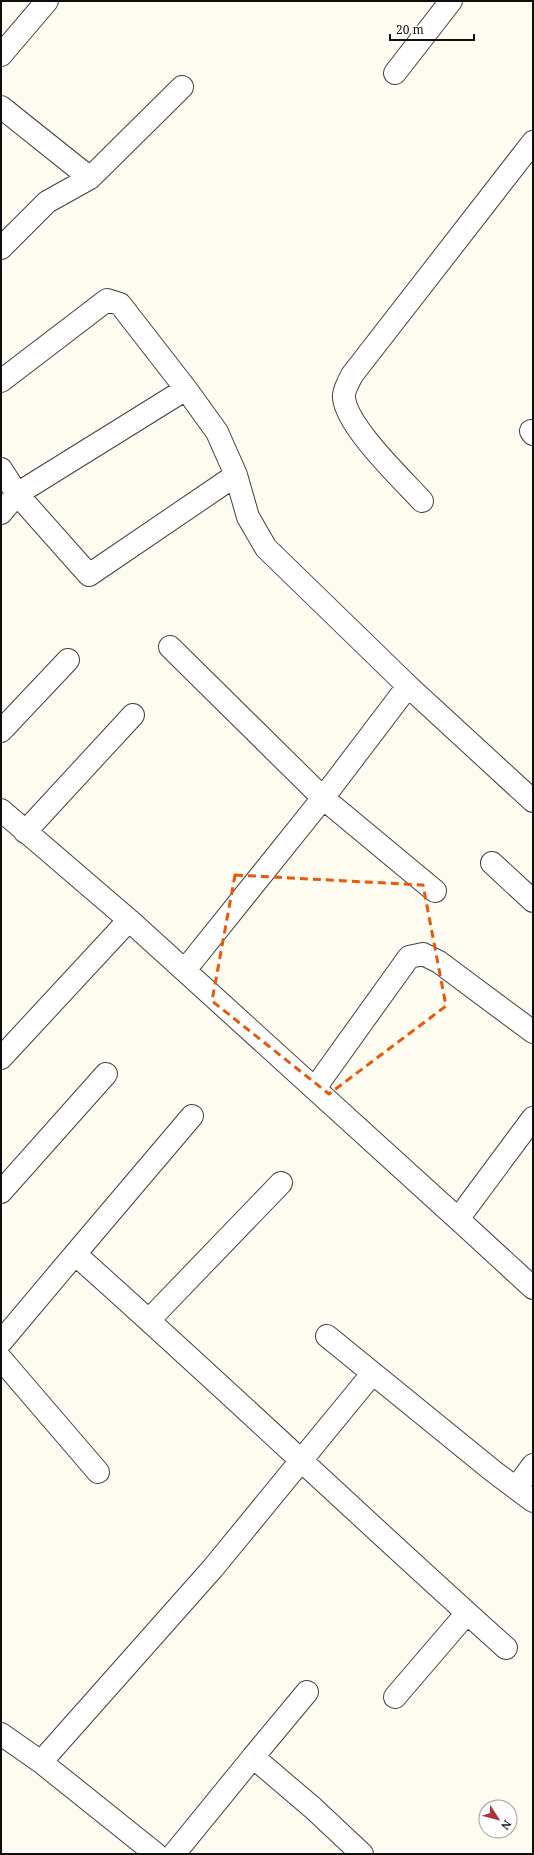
<svg xmlns="http://www.w3.org/2000/svg" width="534" height="1855" font-family="'Noto Serif',serif">
<style>
.lines{fill:none;stroke-linecap:round;stroke-linejoin:round}
.minor-casing{stroke:#414141;stroke-width:24}
.minor{stroke:#fff;stroke-width:22}
.marked{fill:none;stroke:#e8590c;stroke-width:3;stroke-dasharray:8 5;stroke-linejoin:round}
</style>
<rect width="100%" height="100%" fill="#fefbf1"/>
<g class="lines">
<g class="minor-casing">
<path id="minor" d="M1,55L47,1
M395,73L451,1
M1,107L90,178L47,202L1,248
M90,178L182,87
M1,381L107,300L120,304L186,389L217,432L236,475L248,517L266,548L408,686
M531,431L533,434
M1,469L17,494L89,575L236,475
M422,501C402,479 347,427 344,398C343,392 349,381 352,375L533,142
M1,513L17,494L186,389
M170,647L323,798L435,891
M1,731L68,660
M1,810L129,920
M25,832L133,715
M492,863L533,901
M185,970L323,798L408,686L533,801
M1,1058L129,920L458,1219L533,1118
M315,1088L409,957L423,954L439,962L533,1032
M192,1116L75,1254C220,1383 361,1518 506,1648
M1,1192L106,1074
M458,1219L533,1288
M149,1320L281,1183
M327,1336L493,1471L533,1501
M1,1342L75,1254
M1,1359L98,1472
M516,1488L533,1465
M395,1697L467,1613
M1,1734L41,1762L156,1854
M253,1757L307,1692
M41,1762L213,1568L372,1374
M174,1854L253,1757L313,1808L362,1854"/>
</g>
<use href="#minor" class="minor"/>
</g>
<path class="marked" d="M235,875L423,885L446,1006L329,1094L212,1001Z"/>
<rect width="534" height="1855" fill="none" stroke="#0e0e0e" stroke-width="4"/>
<g transform="translate(498 1819) rotate(126)"><circle r="19" fill="#ffffff" stroke="#9f9f9f"/>
<path d="M0-3L7 15L0 10L-7 15Z" fill="#b3313a"/>
<text y="-6" font-size="11" font-weight="bold" text-anchor="middle" fill="#0e0e0e">N</text>
</g>
<path d="M390 34v6h84v-6" fill="none" stroke="#0e0e0e" stroke-width="2"/>
<text x="396" y="34" font-size="12" fill="#0e0e0e" stroke="#ffffff" stroke-width="3" paint-order="stroke">20 m</text>
</svg>
